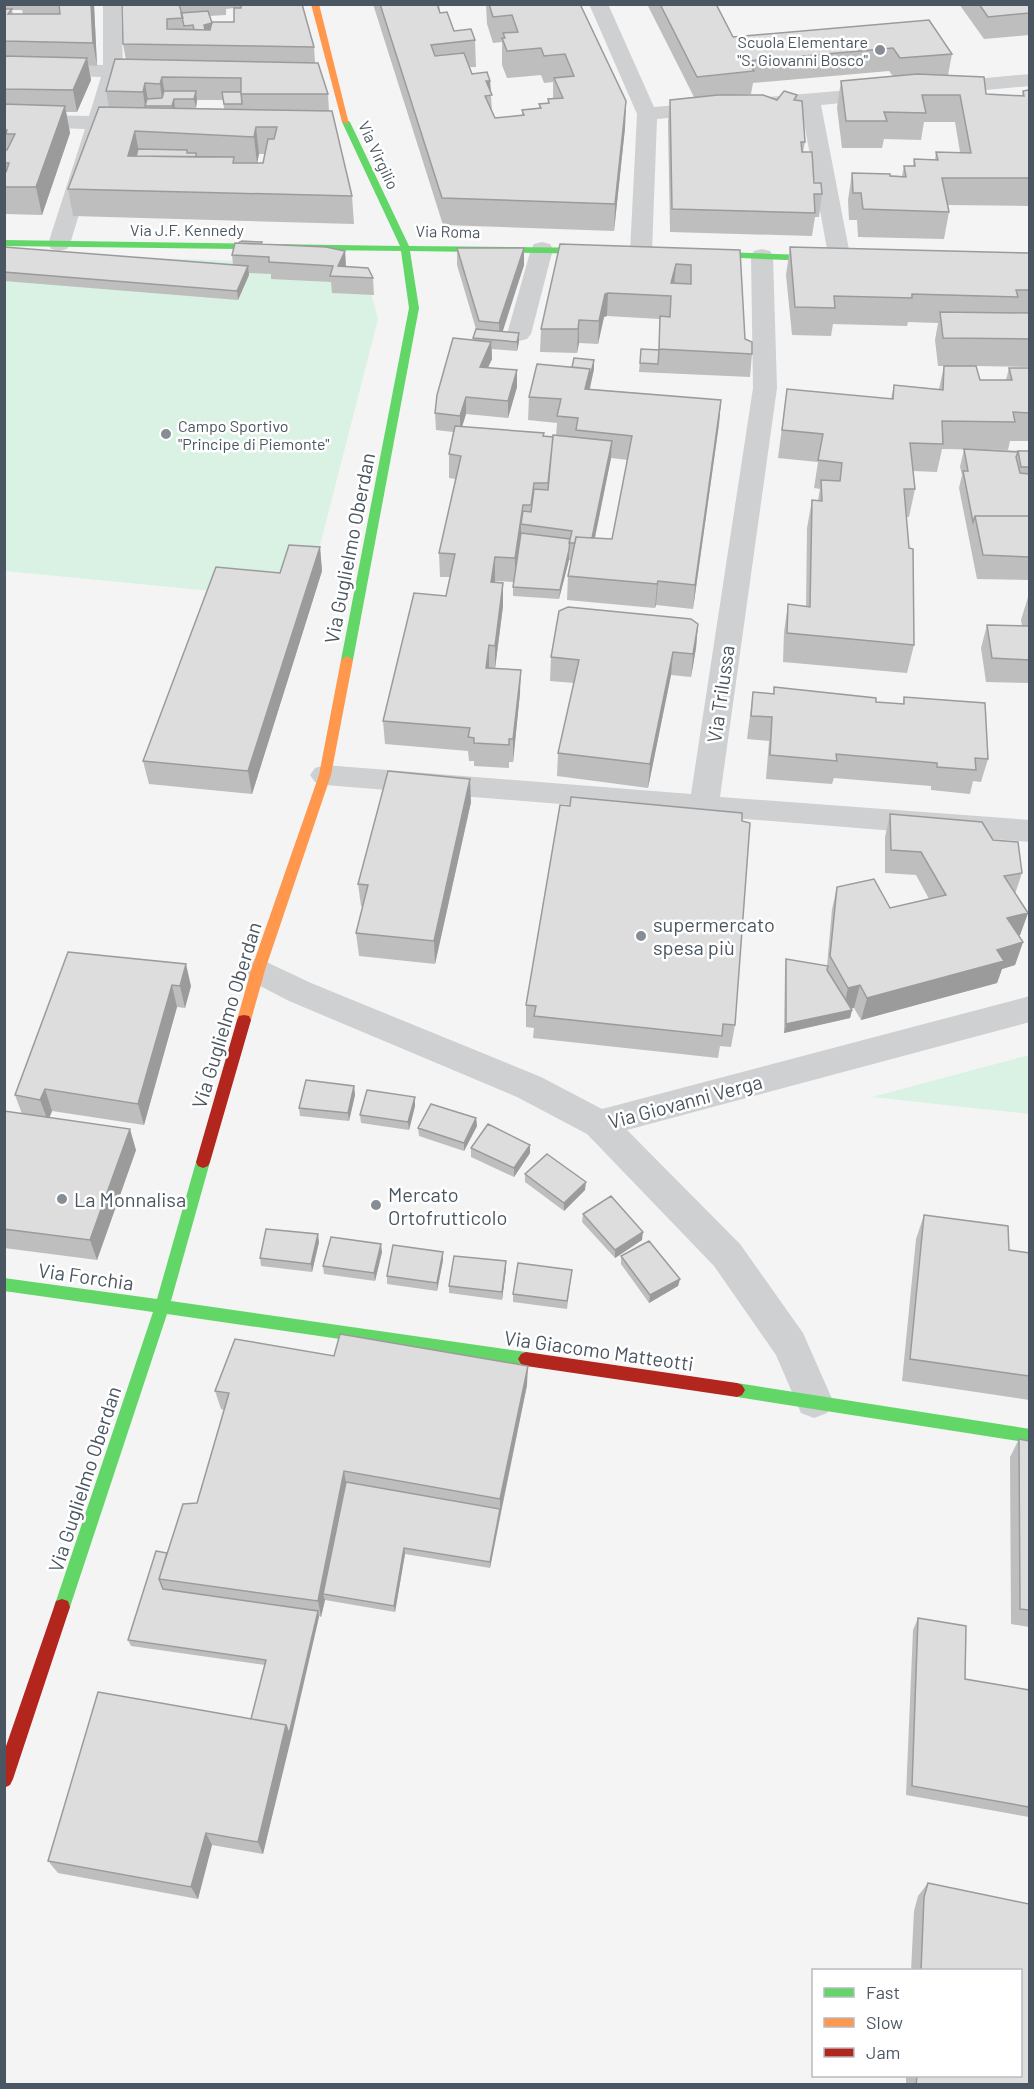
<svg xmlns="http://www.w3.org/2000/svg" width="1034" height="2089" font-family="Barlow,sans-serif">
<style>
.green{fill:#d9f2e3}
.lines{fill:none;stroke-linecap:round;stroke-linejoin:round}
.street{fill:#ced0d2;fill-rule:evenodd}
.fast{fill:#63d668;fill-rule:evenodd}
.slow{fill:#ff974d;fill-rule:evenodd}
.jam{fill:#b3261e;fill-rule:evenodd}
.wall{fill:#bebebf;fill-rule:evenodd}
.shaded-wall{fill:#9b9b9b}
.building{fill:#ddddde;stroke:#9b9b9b;stroke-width:1.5;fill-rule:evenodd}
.poi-dot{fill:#868d94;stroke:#fff;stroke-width:2}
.labels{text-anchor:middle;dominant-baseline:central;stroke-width:5;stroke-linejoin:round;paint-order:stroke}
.far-poi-label{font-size:16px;fill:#4a5661;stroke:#fff;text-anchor:end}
.far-street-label{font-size:16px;fill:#4a5661;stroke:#fff}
.street-label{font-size:20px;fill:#4a5661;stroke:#fff}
.poi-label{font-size:20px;fill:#4a5661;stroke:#fff;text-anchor:start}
</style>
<rect width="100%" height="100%" fill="#f4f4f4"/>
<path class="green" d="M5,253L328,264L369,285L378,319L306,600L5,571Z
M1029,1055V1114L872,1097Z"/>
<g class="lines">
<path class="street" d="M103,4H121L123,66L162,69L165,73L162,77L121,78L109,117L145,120L148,124L145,128L105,129L70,244L67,249L59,251L51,249L48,244L85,129L4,126V114L89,116L101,77L4,74V62L103,65Z
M589,4H608L654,107L884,87L891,89L894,93L891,97L884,99L821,105L851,260L848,265L840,267L832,265L829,260L801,106L657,119L652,252L649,257L641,259L633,257L630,252L637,114Z
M1030,74V86L942,94L935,92L932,88L935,84L942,82Z
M542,242L550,244L553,249L531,334L527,339L519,341L511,339L507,334L531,249L534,244Z
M762,249L770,251L773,256L777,388L720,797L1030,820V842L325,785L315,782L310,775L315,768L325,765L691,794L753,388L751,256L754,251Z
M258,958L311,983L541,1077L602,1109L1030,996V1022L627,1130L740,1244L803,1333L833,1401L827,1413L814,1418L801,1413L776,1355L714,1266L587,1134L517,1097L289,1001L247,979L242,970L247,961Z"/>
<path class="fast" d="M346,119L350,122L409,246L603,248L608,251L603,254L410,251L419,308L353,660L347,664L341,660L409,308L401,251L4,246V240L400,246L342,122Z
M696,251L833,256L838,259L833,262L693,256V252Z
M203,1156L208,1158L210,1162L171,1301L526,1352L531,1354L534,1359L531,1364L526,1366L167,1314L70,1607L68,1613L62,1615L56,1613L54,1607L153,1312L4,1291V1278L157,1299L196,1162L198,1158Z
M737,1383L1030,1429V1443L737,1397L732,1395L729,1390L732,1385Z"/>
<path class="slow" d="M311,4H319L349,124L342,122Z
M347,656L353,660L331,775L265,970L251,1020L249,1024H239L237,1020L251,970L319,775L341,660Z"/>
<path class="jam" d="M244,1015L249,1016L251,1020L210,1162L208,1166L203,1168L198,1166L196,1162L237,1020L239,1016Z
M526,1352L737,1383L742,1385L745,1390L742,1395L737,1397L526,1366L521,1364L518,1359L521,1354Z
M62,1599L68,1601L70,1607L13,1779L10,1785L4,1788V1752L54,1607L56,1601Z"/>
</g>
<path class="wall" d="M4,4H94L97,66L88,65L91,80L77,112H66L70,133L42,215L4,214ZM12,10H22L23,14H13Z
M122,4H302L314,47L315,62L328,94L329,111L352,196L354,224L73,216L68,189L109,107L106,91L126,60L123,44ZM234,8V22L212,23L209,16L226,15V9ZM197,100H223L224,109L196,108ZM259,154H265L263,163H257Z
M373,4H439L440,10H438L440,13L454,31L475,40L476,67H469L472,74L490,81L492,111L495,118L522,116V110L539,108V104L548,103V99H553V82L544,83L541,75L507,78L502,65V42L493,43L487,24L486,4H580L626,101L625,128L614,231L443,225Z
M647,4H716L733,37L929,20L952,54L948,75L986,94L1022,96L1023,91L1029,90V206L948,205L949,212L944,239L858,237L857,220H849L848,200L852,173L902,176L904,166H913L914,159L935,160L936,152H960L955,122H924L921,140L884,139L882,148H842L837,108L841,81L893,76L889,71L753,83L751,94L739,95L777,100H796L805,142L803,152L814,183L822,194L819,217H815L812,236L670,232L668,122L670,100L694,97Z
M959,4H1029V35L984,39Z
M262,244L345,251L346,266L373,278L374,295L332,293L331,282L271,279V274L249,273V275L238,300L4,281V247L233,265L232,255Z
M560,244L740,250L745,339L752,354L750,377L639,372L641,349L659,350L660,319L607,316L604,317L598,344L579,343L577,353L540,352L541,329Z
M790,247L1029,253V367L976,366L980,380H1006L1009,368H1029V441H1010L1008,450L942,449L937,472L913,471L915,489L909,517H906L914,645L907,673L783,662L784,632L788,604L806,606L807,528L812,500H818L820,489L814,488L818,462L778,458L787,389L891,399L894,385L939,389L944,366H971H938L935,340L938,323L908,322L907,326L833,324L831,336L792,335L786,275Z
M457,248L524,265L502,331L519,333V342L517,351L492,349V359L488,368L517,387L508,418L466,414L462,427L553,437L556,436L557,423L528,420L529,397L572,367L594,360V369L590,389L721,400L719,424L693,609L656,605L655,608L567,600L568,576L571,560H569L559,599L513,596V582L495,581L503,606L495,668L520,693L513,762H509V768L474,766V761H469L468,751L385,744L383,721L446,596L450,577H440L439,553L456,479L449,478V454L453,432L436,430L435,413L473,340L476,329L457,265ZM611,458L628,460L612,539L595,538Z
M964,449L1029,451V580L977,579L959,488L962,475L960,467Z
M320,547L322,571L252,794L149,784L143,761L280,573Z
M1028,597H1029V683L986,682L981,648L987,625L1022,626L1021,620Z
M698,624L696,648L691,677L671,675L648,788L557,776L558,753L574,683L550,681L551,657Z
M774,687L876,702L903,704L904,697L988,759L981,782L973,781L970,794L931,790V786L834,778L832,784L766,779L769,741L747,739L753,692L773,694Z
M471,802L435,964L359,956L356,933L363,907L361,906L358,884Z
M890,814L993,840L1022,873L1015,894L1028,913L1020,935L1018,936L1023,942L1015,965L1002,969L997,983L861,1020L854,1008H851L852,1010L850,1018L784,1033L785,968L786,959L827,966L832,909L837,887L890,908L929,899L916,875L885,873V837Z
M68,952L191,986L185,1008L177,1007L144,1125L52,1111L49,1118L136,1150L97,1260L4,1248V1111L22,1114L15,1095Z
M526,1005L735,1025L731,1047L720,1046L718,1058L533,1038L534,1028L526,1027Z
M354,1086L355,1095L349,1121L300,1116L299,1108Z
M415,1106L409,1130L361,1123L360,1115Z
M476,1118L477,1126L464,1151L419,1136L418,1128Z
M530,1145V1153L514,1177L471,1157V1148Z
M525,1174L585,1190L564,1211L525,1182Z
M583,1214L642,1240L615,1258L582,1222Z
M924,1215L1009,1250L1029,1253V1400L902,1381L916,1239Z
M319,1242L312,1272L261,1266L260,1258Z
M382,1252L375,1281L324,1274L323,1266Z
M443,1252V1260L437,1291L387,1284V1276Z
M621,1256L680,1279L678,1286L649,1303L621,1264Z
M506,1261V1269L502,1300L449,1293V1286Z
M572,1270L567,1309L513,1302V1294Z
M334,1356L527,1385L490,1568L405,1554L395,1612L325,1600L321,1617L319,1616L263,1854L212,1845L198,1899L58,1873L48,1861L251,1719L265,1665L131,1646L128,1640L167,1553L197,1503L224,1410L221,1409L215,1391Z
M1019,1439L1029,1441V1627L1011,1624L1010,1457Z
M918,1618L965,1679L1029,1690V1817L906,1795L913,1630Z
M928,1883L1029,1904V2085H906V2076H1020V1971H911L914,1911L918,1896Z"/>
<path class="shaded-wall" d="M91,4H94L97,66L93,43Z
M212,24L213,33L205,34L204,25Z
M87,58L91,80L77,112L73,90Z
M162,77L166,100L163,107L160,84Z
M486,81H490L491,95Z
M145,83L149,106H145L143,92Z
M196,91L197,100L196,108L194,99Z
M174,99L175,108L173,114L172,106Z
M626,101L625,128L614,231L615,204Z
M65,106L70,133L42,215L36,187Z
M256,127L259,154L257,164L254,137Z
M135,131L140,158L128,156Z
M524,248V265L500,340L499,323Z
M345,251L346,268L338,266Z
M676,264L674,287L671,283Z
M248,266L249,275L238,300L237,291Z
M608,293L607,316L604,317L598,344L599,321L605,294Z
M579,320V343L577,353L578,329Z
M519,333V342L517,351V342Z
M491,342L492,359L480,384V367Z
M594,360V369L584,412L585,389L590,369Z
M517,370V387L508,418V401Z
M466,397V414L460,433V416Z
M721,400L719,424L693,609L695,585Z
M612,441L611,458L590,561L591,544Z
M523,505V525L521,524V540L515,582V558Z
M320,547L322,571L252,794L248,771Z
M569,550V560L559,599L560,590Z
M495,557V581L492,606L491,582Z
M658,581L656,605L655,608L657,584Z
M503,583V606L495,669V646Z
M698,624L696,648L691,677L693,654Z
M489,645V669L486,668Z
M673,652L671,675L648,788L650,764Z
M521,670L520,693L513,762V739Z
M470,779L471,802L435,964L434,941Z
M1028,913L1020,935L1000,941L1007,918Z
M1023,942L1015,965L1002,969L997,983L861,1020L867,998L997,950Z
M186,964L191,986L185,1008L180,986Z
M172,985L177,1007L144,1125L138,1104Z
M860,985L854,1008L843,1010L848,988Z
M852,1010L850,1018L784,1033L786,1024Z
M354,1086L355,1095L349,1121L348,1113Z
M45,1089L52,1111L48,1121L40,1100Z
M415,1097V1106L409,1130L408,1122Z
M476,1118L477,1126L464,1151V1143Z
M130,1129L136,1150L97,1260L90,1240Z
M530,1145V1153L514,1177V1168Z
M586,1182L585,1190L564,1211V1203Z
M643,1232L642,1240L615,1258V1250Z
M318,1234L319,1242L312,1272L311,1264Z
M381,1244L382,1252L375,1281L374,1273Z
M443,1252V1260L437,1291V1283Z
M506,1261V1269L502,1300V1292Z
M680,1279L678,1286L649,1303L650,1295Z
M528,1366L527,1385L500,1516V1499Z
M344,1471L347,1488L323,1594L325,1600L321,1617L318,1601Z
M500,1509V1516L490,1568V1562Z
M404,1548L405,1554L395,1612L394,1606Z
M318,1611L319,1617L291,1739L289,1734Z
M286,1725L291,1739L263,1854L258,1842Z
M206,1833L212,1845L198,1899L191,1887Z"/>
<path class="building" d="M59,4H91L93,43L4,41V9H12L8,14H60Z
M122,4H179L183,18L167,19V29L210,30L212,22H234V8H241V4H302L314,47L123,44Z
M380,4H437L440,13L447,12L454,31L471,29L475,40L431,45L435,56L464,53L472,74L487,72L490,81H486L492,95L485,96L495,118L524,115L522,110L541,108L539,104L549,103L548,99L563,98L554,78L574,76L565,54L544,56L541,48L507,51L502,38H505L503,33L518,32L512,15L493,17L489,4H580L626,101L615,204L442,198Z
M660,4H716L733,37L929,20L952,54L900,58L893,48L748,61L754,71L697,77Z
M979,4H1029V13L988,17Z
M208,11L212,23L204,25L205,30H194L193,25L184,26L181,13Z
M4,56L87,58L73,90L4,89Z
M115,59L318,63L328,94H241V78L162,77L160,84L145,83L143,92L106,91Z
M917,74L984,77L986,94L1024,96L1023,91L1029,90V178H942L949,212L863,209L861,193H853L852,173L890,174V176L906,177L904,166H915L914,159L938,160L936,152L971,153L960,95H922L926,113L884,112L887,121H846L841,81Z
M164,91H196L194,99H174L172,106H145L147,99L162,98Z
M784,91L797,95L794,100L802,101L805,142H801L802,152H812L814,183H821L822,194H814L815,213L672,209L670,100L718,95H763L777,100Z
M222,92H241L242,104H224Z
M4,104L65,106L36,187H4V172H6L9,163H4V150H7L15,134H6L7,130H4Z
M99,107L332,111L352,196L68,189ZM256,127H277L274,139H268L263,163H233L234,157L128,156L135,131L254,137Z
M138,149L187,150V153H196V157L136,156Z
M240,241L262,242L261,244L239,243Z
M235,243L326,247L345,251L338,266L368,268L373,278L330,276L333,266L269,262V257L232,255Z
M560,244L740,250L745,339L752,342V354L659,349L660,316L670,317L671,296L608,293L605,294L599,321L579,320L578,329H541ZM676,264L691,265V284L671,283Z
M4,247L248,266L237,291L4,272Z
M790,247L1029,253V290H1016L1018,297L912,294V298L834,296L835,308L795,307Z
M457,248H524L499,323L479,321Z
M940,312L1029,313V339L943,338Z
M476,329L519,333L517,342L473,338Z
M453,338L491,342L480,367L517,370L508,401L466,397L460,416L435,413L437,395Z
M641,349L659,350L658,364L640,363Z
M574,358L594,360L589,383L590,369L572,367Z
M537,364L590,369L585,389L721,400L695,585L658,581L657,584L568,576L576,537L612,539L632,436L576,430L578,418L557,416L561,399L529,397Z
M944,366H976L980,380H1012L1009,368H1029V413L1013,412L1015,422L942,421L943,444L910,443L915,489H904L909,548L913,549L914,645L787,633L788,604L810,607L812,500L822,501L821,480L840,481L842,463L818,460L823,434L782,430L787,389L893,399L894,385L943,390Z
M455,426L544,433L543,436L553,437L548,483H534L531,505H523L515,558L495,557L491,582L503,583L495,646L489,645L486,668L521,670L513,739H509V745L474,743V738L468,737L470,728L383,721L414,593L446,596L455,554L439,553L461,456L449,454Z
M553,435L612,441L592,538L576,537L575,543H569L572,531L521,524L523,511L531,512L534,489L548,490Z
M964,449L1018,452L1016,457L1020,473L1029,474V516H975L973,522L963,471H968Z
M1018,451H1029V467H1021Z
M975,516H1029V557L983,555Z
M521,533L570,539L569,550L560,590L513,587Z
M289,545L320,547L248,771L143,761L216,567L280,573Z
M568,607L691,619L698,624L693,654L673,652L650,764L558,753L579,660L551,657L559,611Z
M987,625L1029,626V660L992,658Z
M774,687L876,698V702L904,704V697L985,703L988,759L975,758L976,770L937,767V763L836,754L837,761L770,755L772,717L751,716L753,692L774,694Z
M388,771L470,779L434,941L356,933L368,885L358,884Z
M571,797L742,813V821L750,823L735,1025L723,1024L722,1036L534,1016L536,1006L526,1005L560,805L570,806Z
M890,814L982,822L993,840L1018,842L1022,873L1004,876L1028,913L1007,918L1023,942L997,950L1004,961L867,998L860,985L848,988L830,956L837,887L874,879L890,908L946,895L921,852L891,850Z
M68,952L186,964L180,986L172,985L138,1104L45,1089L40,1100L15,1095Z
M786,959L828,966L827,970L852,1010L786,1024Z
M306,1080L354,1086L348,1113L299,1108Z
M367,1090L415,1097L408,1122L360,1115Z
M431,1104L476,1118L464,1143L418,1128Z
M4,1111L130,1129L90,1240L4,1229Z
M488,1124L530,1145L514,1168L471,1148Z
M547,1154L586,1182L564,1203L525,1174Z
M611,1196L643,1232L615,1250L583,1214Z
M924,1215L1008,1226L1009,1250L1029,1253V1376L910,1359Z
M266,1229L318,1234L311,1264L260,1258Z
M331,1237L381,1244L374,1273L323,1266Z
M649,1241L680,1279L650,1295L621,1256Z
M393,1245L443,1252L437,1283L387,1276Z
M454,1256L506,1261L502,1292L449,1286Z
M518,1263L572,1270L567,1301L513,1294Z
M340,1334L528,1366L500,1499L344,1471L318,1601L159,1579L183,1504L197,1503L229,1393L215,1391L235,1339L334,1356Z
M1019,1439L1029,1441V1610L1020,1609Z
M346,1482L500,1509L490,1562L404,1548L394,1606L323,1594Z
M156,1551L167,1553L159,1579L163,1589L318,1611L289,1734L286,1725L251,1719L266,1660L128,1640Z
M918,1618L966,1626L965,1679L1029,1690V1807L912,1786Z
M98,1692L286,1725L258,1842L206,1833L191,1887L48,1861Z
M928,1883L1029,1904V2085H916L917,2076H1020V1971H921L924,1897Z"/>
<g class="poi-dot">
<circle cx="880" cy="50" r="6"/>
<circle cx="166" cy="434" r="6"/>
<circle cx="641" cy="936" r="6"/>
<circle cx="62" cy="1199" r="6"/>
<circle cx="376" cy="1205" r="6"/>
</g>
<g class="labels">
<g class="far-poi-label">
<text x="868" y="41">Scuola Elementare<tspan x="868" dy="18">"S. Giovanni Bosco"</tspan></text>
<text x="178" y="425" text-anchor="start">Campo Sportivo<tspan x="178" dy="18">"Principe di Piemonte"</tspan></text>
</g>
<g class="far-street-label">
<text transform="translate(379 155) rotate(65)">Via Virgilio</text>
<text x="187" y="229">Via J.F. Kennedy</text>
<text transform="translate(448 231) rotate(1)">Via Roma</text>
</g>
<g class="street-label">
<text transform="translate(349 548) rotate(-79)">Via Guglielmo Oberdan</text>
<text transform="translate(720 694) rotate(-82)">Via Trilussa</text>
<text transform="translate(226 1015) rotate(-73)">Via Guglielmo Oberdan</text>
<text transform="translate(685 1101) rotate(-15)">Via Giovanni Verga</text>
<text transform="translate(86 1276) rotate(8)">Via Forchia</text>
<text transform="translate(599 1350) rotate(8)">Via Giacomo Matteotti</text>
<text transform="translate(84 1479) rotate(-72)">Via Guglielmo Oberdan</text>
</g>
<g class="poi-label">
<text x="653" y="924">supermercato<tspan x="653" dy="23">spesa più</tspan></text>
<text x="388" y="1194">Mercato<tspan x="388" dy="23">Ortofrutticolo</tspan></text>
<text x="74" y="1199">La Monnalisa</text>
</g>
</g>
<rect width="1034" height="2089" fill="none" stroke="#4a5661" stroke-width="12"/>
<rect x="812" y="1969" width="210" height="108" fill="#ffffff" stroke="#b7bbc0" stroke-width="1.5"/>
<rect x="824" y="1988" width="30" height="9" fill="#63d668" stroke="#b7bbc0" stroke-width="1.5"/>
<text x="866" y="1999" font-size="18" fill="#4a5661">Fast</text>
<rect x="824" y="2018" width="30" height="9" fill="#ff974d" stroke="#b7bbc0" stroke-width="1.5"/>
<text x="866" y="2029" font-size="18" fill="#4a5661">Slow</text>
<rect x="824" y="2048" width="30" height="9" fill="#b3261e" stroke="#b7bbc0" stroke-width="1.5"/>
<text x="866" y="2059" font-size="18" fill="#4a5661">Jam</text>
</svg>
